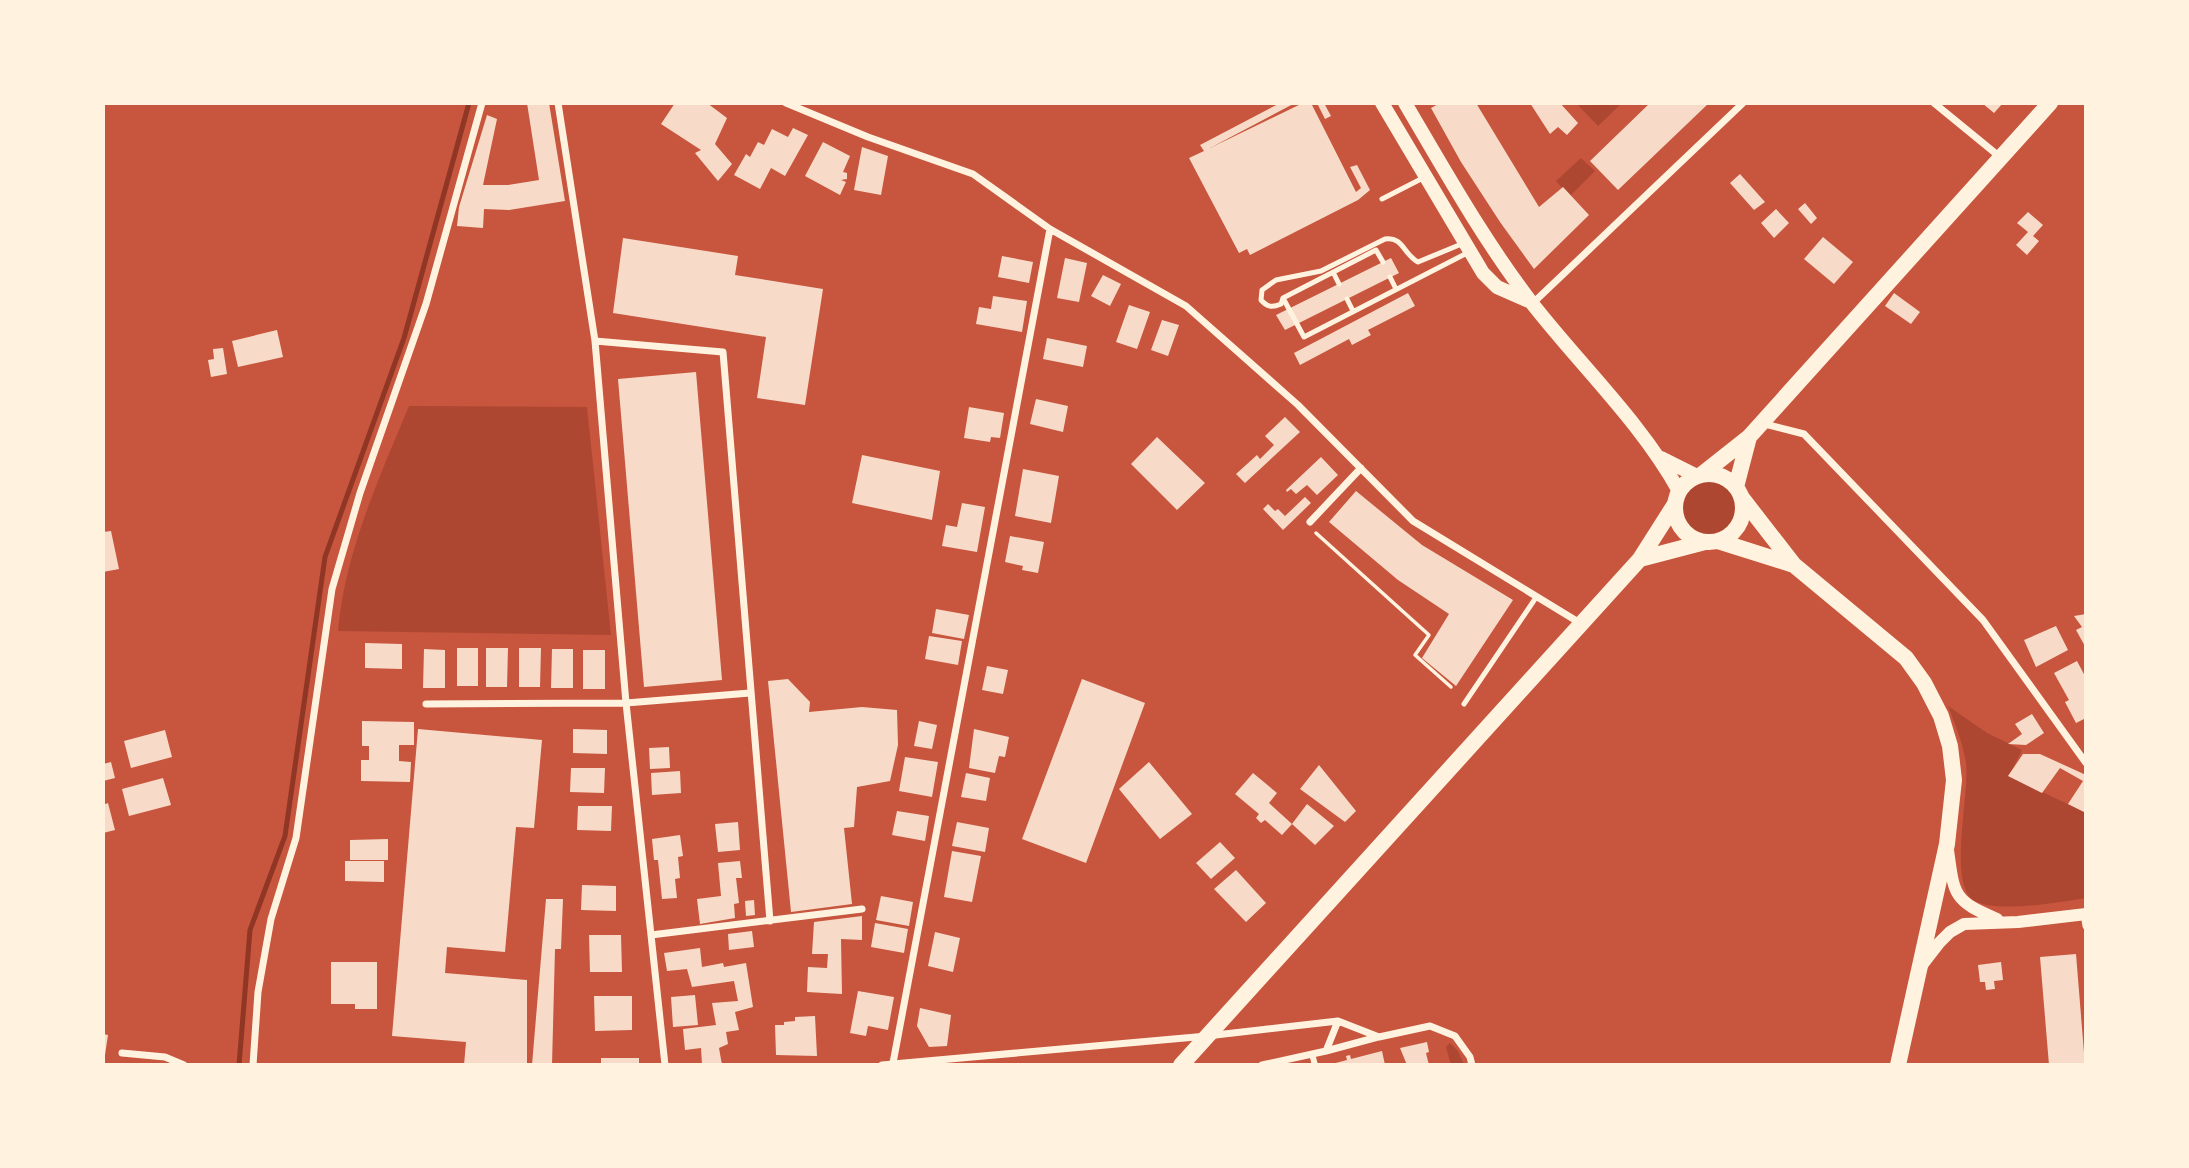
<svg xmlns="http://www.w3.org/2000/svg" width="2189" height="1168" font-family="'DM Sans',sans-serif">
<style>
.green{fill:#ae4732}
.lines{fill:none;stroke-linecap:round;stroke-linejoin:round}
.stream{stroke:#8f3625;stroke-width:5}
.building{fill:#f7dbc8}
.path{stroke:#fff3e0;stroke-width:3.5}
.service{stroke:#fff3e0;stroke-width:5}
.pedestrian{stroke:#fff3e0;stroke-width:6}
.minor{stroke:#fff3e0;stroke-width:7}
.tertiary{stroke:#fff3e0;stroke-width:12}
.secondary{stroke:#fff3e0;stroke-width:14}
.primary{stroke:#fff3e0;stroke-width:16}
</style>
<rect width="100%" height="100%" fill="#c8553d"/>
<path class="green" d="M1576,103H1622L1598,126Z
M1581,158L1595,171L1570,196L1556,181Z
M409,406L587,407L611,635L338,631C345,552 379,478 409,406Z
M1683 508a26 26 0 1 1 52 0a26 26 0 1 1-52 0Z
M1948,706L1987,733L2022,750L2009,776L2086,813V898C2061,902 1995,914 1973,900C1948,882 1970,793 1966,763C1963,743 1955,724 1948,706Z
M1450,1043L1458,1051L1464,1065H1451L1446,1047Z"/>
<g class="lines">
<path class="stream" d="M239,1065L250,930L285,836L325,557L404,338L469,103"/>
</g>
<path class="building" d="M527,103H549L565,201L509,210L484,209L483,228L457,226L459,207L487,115L497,119L483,185H508L539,180Z
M675,103H707L727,118L715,144L732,164L718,181L695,153L701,150L661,124Z
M1280,103H1295L1210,148L1303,103H1311L1356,192L1361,188L1350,167L1357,165L1370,190L1358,200L1250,255L1247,249L1239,253L1189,158L1204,151L1200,145Z
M1317,103H1324L1331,116L1325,119Z
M1440,103H1476L1539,207L1563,187L1589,215L1534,269L1500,222L1461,162L1431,108Z
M1530,103H1560L1578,123L1567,135L1558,127L1550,134Z
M1650,103H1709L1618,190L1590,161Z
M1982,103H2003L1994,113Z
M793,128L808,135L785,176L771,168L760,189L734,175L746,154L750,157L758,142L764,145L772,129L788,137Z
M823,142L850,156L843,172L847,173V179L841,180L846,182L840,195L805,176Z
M862,147L888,156L881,195L854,190Z
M1740,174L1765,202L1754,210L1730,183Z
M1805,203L1817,218L1811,224L1798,209Z
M1776,209L1789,223L1774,238L1761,223Z
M2028,212L2043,225L2033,236L2039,241L2027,255L2016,245L2028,232L2017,223Z
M1823,237L1853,262L1834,284L1804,259Z
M623,238L738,256L735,275L823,289L805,405L757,398L766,337L613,313Z
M1002,256L1033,262L1029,283L998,277Z
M1065,258L1087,263L1079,302L1057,298Z
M1391,258L1399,273L1285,330L1276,315Z
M1103,275L1121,284L1110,306L1091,296Z
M1408,293L1415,306L1368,330L1371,335L1352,345L1349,339L1300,365L1294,353Z
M1894,293L1920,312L1911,324L1885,306Z
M993,296L1027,301L1022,332L976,324L979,307L991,309Z
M1129,305L1150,312L1137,349L1116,342Z
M1162,320L1179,325L1168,356L1151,350Z
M277,330L283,357L238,367L232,341Z
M1047,338L1087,346L1083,367L1043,359Z
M223,348L227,374L211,377L208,360L214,359L213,349Z
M696,372L722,680L644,687L618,379Z
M1036,399L1068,406L1063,432L1030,424Z
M969,407L1004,413L1000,438L991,437L990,442L964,438Z
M1285,417L1300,432L1245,483L1236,474L1257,455L1260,459L1274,445L1265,436Z
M1157,437L1205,483L1177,510L1131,464Z
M862,455L940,471L932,520L852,503Z
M1321,457L1338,475L1317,495L1307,485L1296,494L1291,489L1287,492L1286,490Z
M1023,469L1059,476L1051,523L1015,516Z
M1356,491L1422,545L1513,600L1456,686L1422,658L1449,614L1398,580L1329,522Z
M1305,497L1311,503L1283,530L1263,509L1268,504L1275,511L1278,509L1285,516Z
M962,503L985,507L977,552L942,546L946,525L957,527Z
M111,531L119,569L103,572V532Z
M1010,536L1044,542L1038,573L1022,570L1023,566L1005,562Z
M936,609L969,615L964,639L932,633Z
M2086,614V648L2076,630L2082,627L2074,616Z
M2056,626L2068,650L2036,667L2024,640Z
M929,636L962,641L958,665L925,659Z
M365,643L402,644V669L365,668Z
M457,648H478V686H457Z
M486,648H508L507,687H486Z
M519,648H541L540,687H519Z
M424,649L445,650V688H423Z
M552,649H573V688H551Z
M583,650H605V689H583Z
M2077,661L2086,678V718L2076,723L2065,702L2069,700L2054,673Z
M987,666L1008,670L1003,694L982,690Z
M788,679L810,702L809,712L862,707L897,710L898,745L890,781L857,787L854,827L844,828L852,904L791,912L768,681Z
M1082,679L1145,703L1086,863L1022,839Z
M2032,714L2044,733L2026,745L2008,744L2022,734L2015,724Z
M362,721L414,722V745H399V761L411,762L410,782L361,781V760H369V746H362Z
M919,721L937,725L932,749L914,746Z
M418,729L542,740L534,828L516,827L505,952L447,947L445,973L527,980V1065H464L466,1042L392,1036Z
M573,729L607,730V754L573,753Z
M974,729L1009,737L1005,757L999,756L995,773L969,768Z
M165,730L172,757L131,768L124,741Z
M669,747L670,768L650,769L649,748Z
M2023,754H2040L2086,775V813L2068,804L2083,781L2060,768L2042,793L2008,776Z
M905,757L938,762L932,797L899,791Z
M111,762L115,778L103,781V764Z
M1149,762L1192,814L1160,839L1119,789Z
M1319,765L1356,811L1345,822L1300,789Z
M571,768H605L604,793L570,792Z
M680,771L681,793L652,795L651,773Z
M966,773L990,778L986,801L961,797Z
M1253,773L1277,793L1269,803L1292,824L1282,835L1265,820L1261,823L1256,818L1259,814L1235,794Z
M163,778L171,805L129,816L122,789Z
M108,803L115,830L103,833V805Z
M1307,804L1334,826L1315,845L1292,824Z
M578,806H612L611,831L577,830Z
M897,811L929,816L925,841L892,835Z
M738,822L740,850L718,852L715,824Z
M957,822L989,828L985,852L952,846Z
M680,835L683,856L678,857L680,878L675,879L677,898L662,899L658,860H654L652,839Z
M388,839V860H350V840Z
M1220,842L1235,858L1211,879L1196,863Z
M952,851L981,856L972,902L944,897Z
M345,861H384V882L345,881Z
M740,861L742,878H736L739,903L734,904L735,918L700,924L697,899L721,896L718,863Z
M1236,870L1266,903L1246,922L1214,889Z
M582,885L616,886V911L581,910Z
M881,896L913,902L909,926L876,920Z
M546,899H563L561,949H555L552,1065H532Z
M754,900L755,915L746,916L745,901Z
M862,916V940L841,939L842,994L807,992L808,967L827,968L828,954H812L814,922Z
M875,923L908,929L904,953L871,947Z
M752,931L754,947L729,950L728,934Z
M935,932L960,938L953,972L928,966Z
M589,935H621L622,972H590Z
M700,948L702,967L723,963L724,967L746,963L753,1007L735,1012L739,1030L726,1032L728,1044L719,1048L722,1065H702L701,1048L685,1050L683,1029L716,1025L712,1003L738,1001L734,981L692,987L687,969L667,971L664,953Z
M2076,954L2085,1065H2049L2040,957Z
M331,962H377V1009H355V1004H331Z
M2001,962L2003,980L1994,981L1995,989L1986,990L1985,982H1980L1978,965Z
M858,991L894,997L888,1030L868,1026L866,1036L850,1033Z
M695,995L698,1025L673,1027L671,997Z
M594,996H632V1030L595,1031Z
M920,1008L951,1015L947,1046L929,1047L917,1026Z
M815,1016L817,1056L776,1055L775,1025H784V1022L795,1021V1017Z
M103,1034L108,1035L105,1055H103Z
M1427,1042L1429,1052L1426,1053L1429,1065H1407L1400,1048Z
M1382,1051L1385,1065H1328L1347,1060L1346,1056L1350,1055L1351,1059Z
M601,1058H639V1065H601Z"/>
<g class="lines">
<path class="path" d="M1316,533L1429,635L1415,655L1451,687"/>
<path class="service" d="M1382,199L1423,178
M1383,262L1376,250L1283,298L1281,304C1272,308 1267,307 1261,300L1262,290L1276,280L1321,271L1385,239C1403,236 1404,255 1418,262L1464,243
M1333,272L1339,284
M1390,277L1396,289
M1283,298L1304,337L1469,252
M1347,299L1353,311
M1464,704L1537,596"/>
<path class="pedestrian" d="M1312,1054L1315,1065"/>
<path class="minor" d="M558,103L595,341L626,703L665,1065
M786,103L868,137L973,174L1050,229L1186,306L1298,405L1413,521L1580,623
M1934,103L2000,157
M1533,303L1743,103
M595,341L723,352L770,921
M1761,423L1804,434L1983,620L2086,763
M1310,522L1361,468
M426,704L626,703L750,693
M2084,914L2086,926
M651,935L862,909
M1326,1051L1378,1037
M122,1053L165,1057L184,1065
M893,1063L1050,229
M253,1065L258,992L271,919L296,838L332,589L360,493L426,304L482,103
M882,1065L1207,1036L1338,1021L1379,1037L1430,1026L1455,1036L1470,1057L1472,1065
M1262,1065L1326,1051L1338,1021"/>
<path class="tertiary" d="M1948,850C1954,896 1954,901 1997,919
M1922,965L1939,943L1950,932L1964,924L2018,922L2086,914"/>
<path class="secondary" d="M1382,103L1483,273L1497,287L1531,302
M1405,103C1445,171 1483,239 1531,302C1580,365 1640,421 1679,491
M1661,458L1697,476"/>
<path class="primary" d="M1675 508a34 34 0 1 1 68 0a34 34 0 1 1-68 0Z
M1701,475L1749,437L2050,103
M1736,487L1749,437
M1742,498L1794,565L1906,658L1924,683L1941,716L1950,746L1954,780L1947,844L1898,1065
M1718,541L1794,565
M1640,559L1705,542
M1181,1065L1640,559L1675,504"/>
</g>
<rect width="2189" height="1168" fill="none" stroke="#fff3e0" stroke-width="210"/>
</svg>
